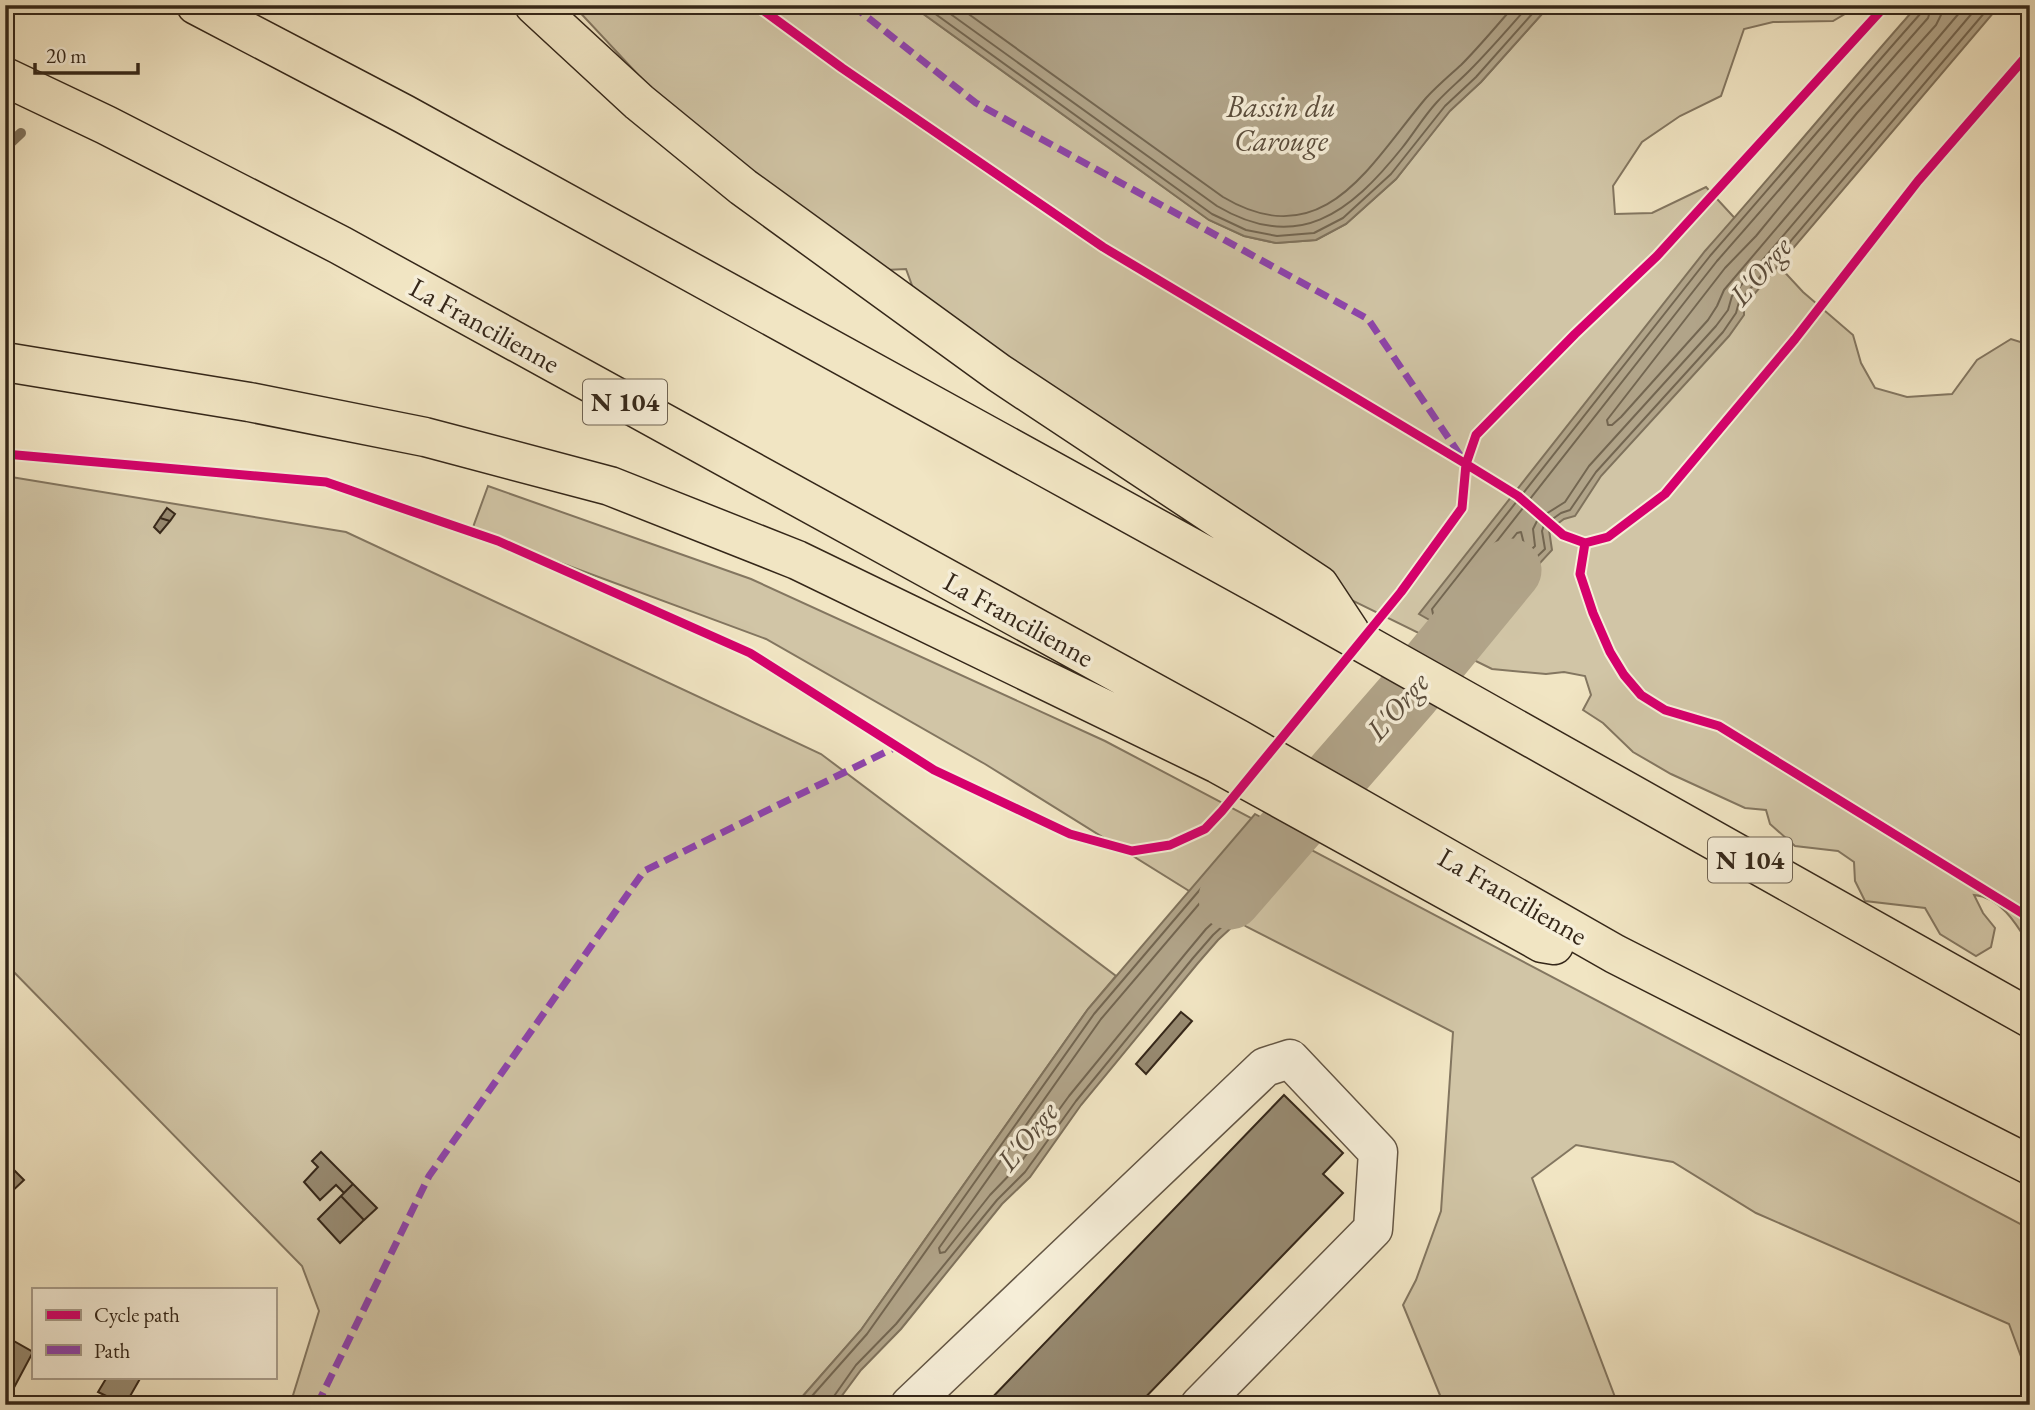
<svg xmlns="http://www.w3.org/2000/svg" width="2035" height="1410" font-family="'EB Garamond',serif">
<style>
.green{fill:#d1c5a6;stroke:#837660;stroke-width:2}
.water{fill:#b1a489;stroke:#7f725c;stroke-width:2}
.lines{fill:none;stroke-linecap:round;stroke-linejoin:round}
.shore{stroke:#736651;stroke-width:2}
.stream{stroke:#7f725c;stroke-width:10}
.river{stroke:#b1a489;stroke-width:63}
.building{fill:#978a71;stroke:#352719;stroke-width:2}
.minor-casing{stroke:#645644;stroke-width:41}
.highway-casing{stroke:#352719;stroke-width:41}
.minor{stroke:#f6eed8;stroke-width:38}
.highway{stroke:#f1e5c3;stroke-width:38}
.quiet{stroke:#8e44ad;stroke-width:7;stroke-dasharray:14 7;stroke-linecap:butt}
.cycleway-casing{stroke:#f6eed8;stroke-width:13}
.cycleway{stroke:#d6006c;stroke-width:9}
.labels{text-anchor:middle;dominant-baseline:central;stroke-width:7;stroke-linejoin:round;paint-order:stroke}
.shield{fill:#f6eed8;stroke:#6f6352;stroke-width:2}
.shield-label{font-size:26px;font-weight:bold;fill:#352719}
.street-label{font-size:28px;fill:#352719;stroke:#f6eed8}
.water-label{font-size:30px;font-style:italic;fill:#5a4c3b;stroke:#f6eed8}
</style>
<rect width="100%" height="100%" fill="#f1e5c3"/>
<filter id="stains"><feTurbulence type="fractalNoise" baseFrequency=".00286" numOctaves="4"/><feColorMatrix values="0 0 0 0 .2 0 0 0 0 .09 0 0 0 0 .02 0 0 0 .5 -.17"/></filter>
<radialGradient id="worn" r=".72"><stop offset=".6" stop-color="#630" stop-opacity="0"/><stop offset="1" stop-color="#630" stop-opacity=".3"/></radialGradient>
<path class="green" d="M573,5H911L1209,220L1244,236L1276,243L1316,240L1346,224L1396,179L1450,110L1481,82L1550,5H1860L1833,21L1773,22L1744,29L1721,96L1680,116L1642,142L1613,186L1615,214L1652,213L1706,187L1803,292L1853,335L1861,363L1875,388L1907,397L1952,394L1977,360L2011,339L2030,345V946C2017,925 2001,897 1974,895L1983,913L1995,928L1991,947L1976,956L1940,934L1925,908L1865,901L1855,881L1854,862L1838,851L1795,846L1770,824L1766,810L1745,808L1671,774L1633,752L1603,723L1583,710L1591,695L1585,676L1564,672L1546,674L1492,669L1341,595L924,318L906,269L864,271L670,109Z
M5,476L346,532L821,754L1116,976L1088,1009L861,1330L795,1405H290L319,1311L302,1266L5,963Z
M488,486L751,579L1105,741L2030,1229V1381L2009,1324L1756,1213L1673,1162L1576,1145L1532,1178L1618,1405H1444L1403,1305L1416,1280L1441,1211L1453,1032L1247,927L985,764L766,639L472,530Z"/>
<path class="water" d="M911,5H1550L1481,82L1450,111L1396,179L1346,224L1316,240L1276,243L1244,236L1209,220Z
M1918,5H2000L1744,306V315L1729,336L1601,476L1575,516L1564,519L1549,530L1552,550L1526,578L1514,598L1506,606L1482,621L1465,640L1419,614L1705,251C1777,170 1846,86 1918,5Z
M1255,814L1309,844L1270,892L1218,940L1198,963L1081,1105L1030,1177L1002,1204L901,1329L861,1370L835,1405H795L861,1330L1088,1009Z"/>
<g class="lines">
<path class="shore" d="M923,5L1212,214L1246,230L1277,236L1314,233L1343,218L1391,174L1445,106L1476,77L1540,5
M938,5L1217,206C1298,254 1350,213 1402,148C1414,133 1424,116 1437,102C1447,91 1458,82 1468,72C1489,51 1509,28 1529,5
M956,5L1223,197C1324,257 1370,164 1426,98C1437,86 1449,76 1461,65C1480,46 1497,25 1515,5
M1923,5L1921,13C1850,93 1781,175 1710,256L1432,609L1433,614L1464,630L1478,616L1502,600L1520,573L1545,549L1542,531L1544,525L1561,513L1570,510L1596,472L1723,332L1736,313L1739,302L1991,5
M1932,5L1928,18C1857,98 1788,181 1717,261L1446,606V611L1462,619L1473,609L1496,593L1513,568L1535,546L1533,529L1538,519L1565,502L1589,466L1716,326L1728,310L1732,296L1979,5
M1942,5L1941,15L1936,25L1857,113L1756,236L1725,268L1607,420L1608,425H1612L1621,417L1708,320L1717,306L1724,290L1966,5
M1521,532L1524,544C1518,549 1512,554 1506,560C1495,571 1494,589 1475,591V586L1517,533Z
M1257,836H1261L1281,847L1282,852L1258,881L1206,929L1186,953L1069,1096L1018,1166L990,1195L945,1252L940,1253L939,1248L1101,1019Z
M1262,849L1266,851V855L1230,893H1226V888Z
M804,1405L867,1334L1094,1014L1255,825H1259L1295,845L1296,849L1265,887L1213,935L1193,958L1076,1101L1025,1172L997,1200L896,1324L856,1365L832,1399L831,1405"/>
<path class="stream" d="M5,148L21,133"/>
<path class="river" d="M1230,898L1409,693L1510,570"/>
</g>
<path class="building" d="M167,508L175,514L170,521L160,518Z
M160,518L170,521L160,533L154,527Z
M1181,1012L1192,1021L1146,1074L1136,1064Z
M1284,1095L1343,1153L1323,1174L1343,1193L1138,1405H985Z
M321,1152L353,1184L344,1193L336,1185L320,1200L304,1182L318,1167L312,1161Z
M5,1161L24,1180L5,1198Z
M353,1184L377,1208L364,1220L341,1196Z
M341,1196L364,1220L340,1243L318,1219Z
M5,1336L33,1352L10,1395L5,1392Z
M107,1377H141L125,1405L98,1392Z"/>
<g class="lines">
<g class="minor-casing">
<path id="minor" d="M910,1405L1265,1067L1290,1059L1378,1152L1373,1229L1200,1405"/>
</g>
<g class="highway-casing">
<path id="highway" d="M196,5L404,114L1274,593L2030,1018
M534,5L639,102L743,187L999,373L1319,585L1350,632
M5,77L106,125L340,245L1238,739L1615,954L2030,1165
M5,362L249,402L425,437L610,486L797,560L1218,764L1542,943L1554,945"/>
</g>
<use href="#minor" class="minor"/>
<use href="#highway" class="highway"/>
<path class="quiet" d="M852,5L976,103L1368,319L1462,458
M317,1405L429,1176L644,871L898,746"/>
<g class="cycleway-casing">
<path id="cycleway" d="M756,5L842,68L1103,247L1466,464L1518,496L1563,535L1585,543L1608,537L1665,494L1795,339L1918,181L2030,52
M5,454L326,482L498,541L750,653L934,770L1070,834L1132,851L1170,845L1205,829L1222,811L1401,592L1462,508L1466,464L1476,435L1575,334L1657,256L1886,5
M1585,543L1580,574L1593,613L1610,652L1624,675L1641,695L1665,710L1719,726L2030,918"/>
</g>
<use href="#cycleway" class="cycleway"/>
</g>
<g class="labels">
<g class="shield">
<rect x="583" y="379.5" width="84" height="45" rx="5"/>
<rect x="1708" y="837.5" width="84" height="45" rx="5"/>
</g>
<g class="shield-label">
<text x="625" y="402">N 104</text>
<text x="1750" y="860">N 104</text>
</g>
<g class="street-label">
<text transform="translate(485 325) rotate(29)">La Francilienne</text>
<text transform="translate(1019 619) rotate(29)">La Francilienne</text>
<text transform="translate(1513 896) rotate(30)">La Francilienne</text>
</g>
<g class="water-label">
<text x="1281" y="106">Bassin du<tspan x="1281" dy="34">Carouge</tspan></text>
<text transform="translate(1760 271) rotate(-50)">L'Orge</text>
<text transform="translate(1397 706) rotate(-49)">L'Orge</text>
<text transform="translate(1027 1136) rotate(-51)">L'Orge</text>
</g>
</g>
<rect width="2035" height="1410" fill="none" stroke="#f1e5c3" stroke-width="28"/>
<rect x="7" y="7" width="2021" height="1396" fill="none" stroke="#352719" stroke-width="3.5"/>
<rect x="14" y="14" width="2007" height="1382" fill="none" stroke="#352719" stroke-width="2"/>
<rect x="32" y="1288" width="245" height="91" fill="#f6eed8" stroke="#a99e8c" stroke-width="2"/>
<rect x="46" y="1310" width="35" height="10" fill="#d6006c" stroke="#a99e8c" stroke-width="2"/>
<text x="94" y="1322" font-size="21" fill="#352719">Cycle path</text>
<rect x="46" y="1345" width="35" height="10" fill="#8e44ad" stroke="#a99e8c" stroke-width="2"/>
<text x="94" y="1358" font-size="21" fill="#352719">Path</text>
<path d="M35 63v10h103v-10" fill="none" stroke="#352719" stroke-width="3.5"/>
<text x="46" y="63" font-size="21" fill="#352719" stroke="#f6eed8" stroke-width="5" paint-order="stroke">20 m</text>
<rect width="100%" height="100%" filter="url(#stains)"/>
<rect width="100%" height="100%" fill="url(#worn)"/>
</svg>
